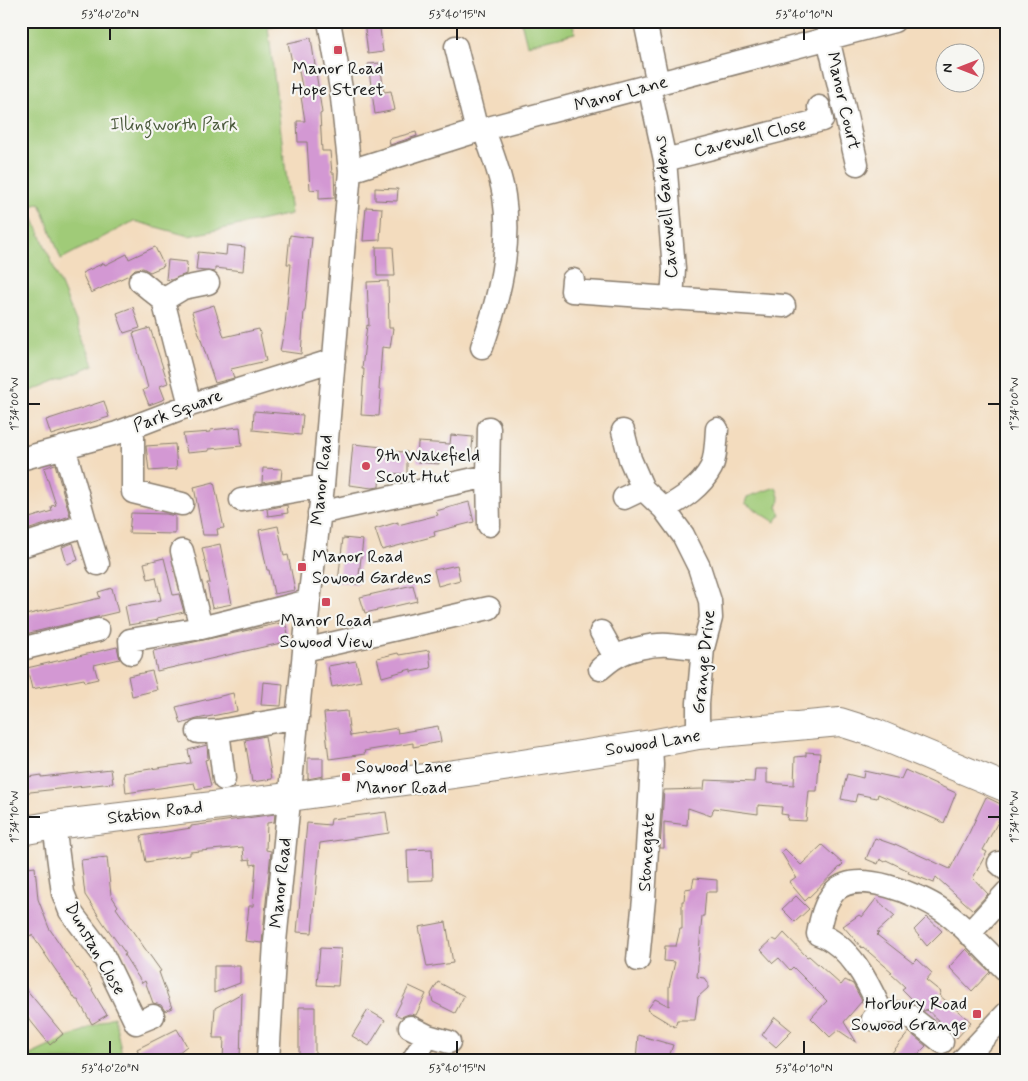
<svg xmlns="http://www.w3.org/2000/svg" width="1028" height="1081" font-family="Mynerve,sans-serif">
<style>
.green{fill:#a0cb78;stroke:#5e744a}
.building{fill:#d398d3}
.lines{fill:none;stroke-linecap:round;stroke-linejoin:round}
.minor-casing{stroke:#887c6d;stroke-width:25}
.major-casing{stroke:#887c6d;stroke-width:30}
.minor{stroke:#fff;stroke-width:22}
.major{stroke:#fff;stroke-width:28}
.ticks{fill:none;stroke:#1c1c1c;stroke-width:2}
.poi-dot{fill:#d1495b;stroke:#f6f6f2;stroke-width:2}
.labels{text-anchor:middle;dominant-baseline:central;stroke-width:4.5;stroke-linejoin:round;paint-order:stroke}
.poi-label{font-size:18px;fill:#1c1c1c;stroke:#f6f6f2;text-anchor:start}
.street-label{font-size:18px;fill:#1c1c1c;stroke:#f6f6f2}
.park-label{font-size:18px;fill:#4a593c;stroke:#f6f6f2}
.neatline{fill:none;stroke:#1c1c1c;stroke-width:2}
.ticks-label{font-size:12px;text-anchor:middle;fill:#1c1c1c}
</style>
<rect width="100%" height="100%" fill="#f6f6f2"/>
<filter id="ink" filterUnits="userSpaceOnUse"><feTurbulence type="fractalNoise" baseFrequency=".02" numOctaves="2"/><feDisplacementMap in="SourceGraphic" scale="10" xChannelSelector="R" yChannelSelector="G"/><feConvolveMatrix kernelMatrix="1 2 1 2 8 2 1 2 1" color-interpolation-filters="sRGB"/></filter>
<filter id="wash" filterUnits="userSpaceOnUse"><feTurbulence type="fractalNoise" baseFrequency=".0096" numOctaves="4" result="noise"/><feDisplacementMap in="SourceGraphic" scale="20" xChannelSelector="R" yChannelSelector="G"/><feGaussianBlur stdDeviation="1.12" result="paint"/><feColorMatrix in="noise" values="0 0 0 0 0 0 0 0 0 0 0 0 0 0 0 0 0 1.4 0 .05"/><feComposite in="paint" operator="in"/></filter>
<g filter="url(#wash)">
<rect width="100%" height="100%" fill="#f3dcbe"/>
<path class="green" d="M21,21H297L268,27L291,214L189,236L134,221L61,259L40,203L29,207L94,365L24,394L21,386V159L32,183L21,154Z
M521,21H572L575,33L527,45Z
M776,487L780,500L777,507L781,514L775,522L745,503L747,497Z
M114,1016L123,1060H21L24,1058Z"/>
<g id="blocks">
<path class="building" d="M364,21H379L383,52L368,54Z
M311,38L322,113L320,114L322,151H330L332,173H334L335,198L319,199V189L310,190L307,142H298L297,121H305L301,97H304L298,66L293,67L288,43Z
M380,63L384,92L391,91L395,110L375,114L368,64Z
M416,132L417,136L390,145L389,139Z
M375,188L398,189L397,201L375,200Z
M366,207L382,208L380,240L363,241Z
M290,235L312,238L305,311H304L301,354L280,351L285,325L291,264H287Z
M227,245L245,247L243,271L215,268V272L196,270L198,252L226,255Z
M155,247L164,266L150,272L143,268L135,269L129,275L91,293L82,273L104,263L105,265L127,254L129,259Z
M376,247H393L395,276H377Z
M168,260L187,262L186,274L171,280L166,279Z
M388,281L389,328H393L390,348L382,347L379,390H381L379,416L361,415L364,369H362L367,325L369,326L367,282Z
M214,305L224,337L259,329L266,361L231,369L234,378L215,383L192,312Z
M133,307L140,328L124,333L117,313Z
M150,328L168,383L160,386L165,399L149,405L143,390L148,388L133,333Z
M104,401L109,417L51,435L46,420Z
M254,411L303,415L301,435L253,430Z
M240,427L242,446L209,449V451L187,453L183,434L211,432L210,430Z
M451,435L473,437L471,458L439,456V464L417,462L418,442L450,444Z
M175,444L177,469L149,471L146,446Z
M353,444L383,447L382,451L407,452V474L380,473L379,487L372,488L349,485Z
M55,464L70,516L27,530L23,520L52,511L51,506L56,505L44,468Z
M263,468L282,469L281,480L262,483Z
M214,482L224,528L217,529L218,535H203L194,487Z
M469,502L474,522L434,532L435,536L382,550L375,529L398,522V525L438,515L436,511Z
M287,505L288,513L268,516L267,509Z
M131,513L166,514L175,516V534L129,533Z
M278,526L284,556L288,555L295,590L274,594L269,570H267L259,530Z
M343,538L363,540L358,584L338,582Z
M73,543L78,560L67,564L62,547Z
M220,544L232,604L212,608L207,583H210L202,548Z
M164,558L173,595L179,594L184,612L157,618L158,620L129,625L125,606L161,600L156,577L148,579L144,563Z
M457,565L460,580L438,586L434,570Z
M413,585L417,601L365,613L360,597Z
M112,588L118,612L21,635V616L100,598L98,592Z
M285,622L290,641L157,671L153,651Z
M117,647L120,659L94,665L98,679L85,682L84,679L32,689L27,668Z
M429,650L431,668L411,672V669L382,677L377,658L398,653L399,655Z
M356,661L361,681L332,687L328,666Z
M152,671L157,690L132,696L128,676Z
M263,682L283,684L281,706L261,705Z
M233,693L237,711L197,719L181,724L176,707Z
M347,711L350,736L397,728L398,733L438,726L441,742L413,747V743L364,751L365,754L329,759L324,713Z
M265,736L272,779L252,782L245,740Z
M207,745L208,759L205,760L211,786L196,789L194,783L126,793L124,773L191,763L188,750Z
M806,752L820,753L817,791H809L806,821L787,820L788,815L781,814L782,807L758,805V814L714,808L711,816L688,808L687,825L664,822V848H660L664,790L704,789L705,780L754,782L755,769H767V783L794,785L795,757L806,756Z
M308,758H323V776L308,779Z
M111,769L113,783L21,793V778L41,775V777Z
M905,770L956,793L944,823L878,794L877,798L857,794L855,802L841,799L847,774L863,778L864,771L901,779Z
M986,797L1007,807V812L1004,819L1000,818L983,850L987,852L973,878L988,894L973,910L936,877L934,883L908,873L909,871L886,860L885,862L880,859L878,864L866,859L875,838L895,845V844L950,869L969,833Z
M386,812L389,833L320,843L312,933L297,932L307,823L330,825L331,819Z
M275,814L274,822L267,823L266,850L271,851L262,943L245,941L249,906H253L256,864L251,865L250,859L244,860L243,847L190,852V855L146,862L141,836L191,828V826Z
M822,845L843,864L805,901L789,882L796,877L781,852L785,849L801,865Z
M432,849L433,880L408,881L407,850Z
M107,857L111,895L118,906L116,908L161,971L159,972L172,1008L165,1011L161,1005L153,1003L145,981L142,983L124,955L126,954L104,924L85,895L81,860Z
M35,867L38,899L49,928L77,969L78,968L93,989L92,990L107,1015L92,1024L78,1000H76L32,935L28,936L21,918V869Z
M694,878L717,880V892H706L704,916H702L697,977L704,978L708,983V988L698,997L695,1020H677L675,1027L647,1010L655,999L669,1006V987L675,962L664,961L665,946H676L680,929H682V901H684L685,889L692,888Z
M796,896L809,909L795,922L782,909Z
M876,899L895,916L877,932L879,933L877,935L913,963L917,959L932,973L926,980L941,992L939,995L971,1022L957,1038L926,1009L925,1011L923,1010L902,989L905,987L890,973L892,972L863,947L862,948L843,926L859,915L862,917Z
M927,917L942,931L927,946L914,930Z
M446,922L453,963L427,967L419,927Z
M784,933L807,957L809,956L841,985L845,980L853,984L862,1001L844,1022L857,1043L838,1030L830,1037L811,1018L827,1001L793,967L790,970L779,958L773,963L761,950L773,939L777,941Z
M320,948L341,949L338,986L317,985Z
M966,949L990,972L972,991L949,967Z
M214,966H240V983L214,993Z
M438,982L464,996L455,1013L433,1002L431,994Z
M21,983L63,1034L50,1045L21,1009Z
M409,986L426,994L416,1015L409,1014L401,1017L395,1014Z
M242,993L240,1060H223L224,1038H213L215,1008Z
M299,1007H315V1060H299Z
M368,1010L385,1020L369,1046L352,1036Z
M775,1017L792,1031L776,1047L762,1035Z
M177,1029L187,1046L169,1060H141L137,1049Z
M909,1032L926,1046L912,1060H886Z
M638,1035L673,1045L668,1060H636Z"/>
</g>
</g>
<g filter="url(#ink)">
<use href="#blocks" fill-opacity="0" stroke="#887c6d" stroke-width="1"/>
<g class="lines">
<g class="minor-casing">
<path id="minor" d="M645,21L658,84
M828,38L857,164
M456,47L477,131
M649,86L665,160L674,269L672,299
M665,160L822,120L819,107
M350,171L477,131L894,21
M573,280L572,291L784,306
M140,281L163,300L190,405
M163,300L183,288L208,283
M482,347C499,298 512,248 504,196C501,174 491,151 484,130
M133,427V492L182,504
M489,428L488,476L489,525
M623,431L630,459L643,489L664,509L683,535L699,567L710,601L711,618L703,648L698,703V735
M21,459L117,433L190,405L334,360
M624,498L643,489
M241,500L323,486
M664,509C682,499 701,487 711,468C716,458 716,441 717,429
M319,513L488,476
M86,525L98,564
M21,546L86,525L64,447
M182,551L201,628
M601,632L615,657
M21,649L98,630
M304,650L489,608
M131,653L130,640L201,628L309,601
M600,669C605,665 610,660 616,657C629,649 653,644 668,645C680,646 691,648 703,648
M218,731L224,779
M198,732L218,731L298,717
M54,825L63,893L70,911L102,953L136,1023L153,1016
M999,863L1007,870
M969,934L1007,892
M638,960L644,899L652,765L651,744
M881,1011C868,982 850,945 818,934C821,919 824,903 835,891C857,868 920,895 942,910C965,926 986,951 1007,971
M873,1019L881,1011L907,1014L942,1042
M410,1027L428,1036L449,1042
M268,1060L275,942L309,601L323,486L350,171L341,89L329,21
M413,1060L428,1036
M963,1060L1007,1013"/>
</g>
<g class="major-casing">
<path id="major" d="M21,831L54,825L289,797L490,769L651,744L698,735L840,722L875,733L1007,788"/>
</g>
<use href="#minor" class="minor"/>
<use href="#major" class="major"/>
</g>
</g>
<path class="ticks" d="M110,28V40M457,28V40M804,28V40M28,404H40M988,404H1000M28,817H40M988,817H1000M110,1041V1054M457,1041V1054M804,1041V1054"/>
<g class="poi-dot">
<rect x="333" y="45" width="10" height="10" rx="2.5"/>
<circle cx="366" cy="466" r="5"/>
<rect x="297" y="562" width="10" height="10" rx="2.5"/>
<rect x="321" y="597" width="10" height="10" rx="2.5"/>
<rect x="341" y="772" width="10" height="10" rx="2.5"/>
<rect x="972" y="1009" width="10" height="10" rx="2.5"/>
</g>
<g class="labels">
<g class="poi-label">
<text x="338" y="69" text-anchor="middle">Manor Road<tspan x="338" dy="21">Hope Street</tspan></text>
<text x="376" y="456">9th Wakefield<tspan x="376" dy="21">Scout Hut</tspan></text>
<text x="312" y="557">Manor Road<tspan x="312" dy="21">Sowood Gardens</tspan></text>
<text x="326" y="621" text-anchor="middle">Manor Road<tspan x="326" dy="21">Sowood View</tspan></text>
<text x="356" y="767">Sowood Lane<tspan x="356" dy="21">Manor Road</tspan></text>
<text x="967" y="1004" text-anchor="end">Horbury Road<tspan x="967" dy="21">Sowood Grange</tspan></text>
</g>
<g class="street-label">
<text transform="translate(621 94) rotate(-15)">Manor Lane</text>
<text transform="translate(843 101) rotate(77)">Manor Court</text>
<text transform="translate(750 138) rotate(-14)">Cavewell Close</text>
<text transform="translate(666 207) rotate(-95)">Cavewell Gardens</text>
<text transform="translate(178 411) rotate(-20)">Park Square</text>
<text transform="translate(322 480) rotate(-84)">Manor Road</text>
<text transform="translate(704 662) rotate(-84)">Grange Drive</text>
<text transform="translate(653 743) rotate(-9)">Sowood Lane</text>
<text transform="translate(155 813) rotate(-7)">Station Road</text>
<text transform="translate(647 852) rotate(-87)">Stonegate</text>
<text transform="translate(281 883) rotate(-84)">Manor Road</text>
<text transform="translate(95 949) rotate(60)">Dunstan Close</text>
</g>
<g class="park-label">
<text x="174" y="125">Illingworth Park</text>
</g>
</g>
<rect width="1028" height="1081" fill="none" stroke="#f6f6f2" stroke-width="55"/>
<g transform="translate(960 68) rotate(270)"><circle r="24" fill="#f6f6f2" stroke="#9f9f9c"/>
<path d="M0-4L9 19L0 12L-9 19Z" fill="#d1495b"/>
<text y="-8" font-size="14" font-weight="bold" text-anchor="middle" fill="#1c1c1c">N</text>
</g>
<rect x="28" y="28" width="972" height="1026" class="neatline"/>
<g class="ticks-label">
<text x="110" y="18">53°40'20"N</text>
<text x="457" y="18">53°40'15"N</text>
<text x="804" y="18">53°40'10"N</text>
<text transform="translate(1014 404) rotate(-90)" y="4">1°34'00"W</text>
<text transform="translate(14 404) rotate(-90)" y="4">1°34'00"W</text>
<text transform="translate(1014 817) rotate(-90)" y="4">1°34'10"W</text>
<text transform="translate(14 817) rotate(-90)" y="4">1°34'10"W</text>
<text x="110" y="1072">53°40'20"N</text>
<text x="457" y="1072">53°40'15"N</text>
<text x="804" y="1072">53°40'10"N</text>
</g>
</svg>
